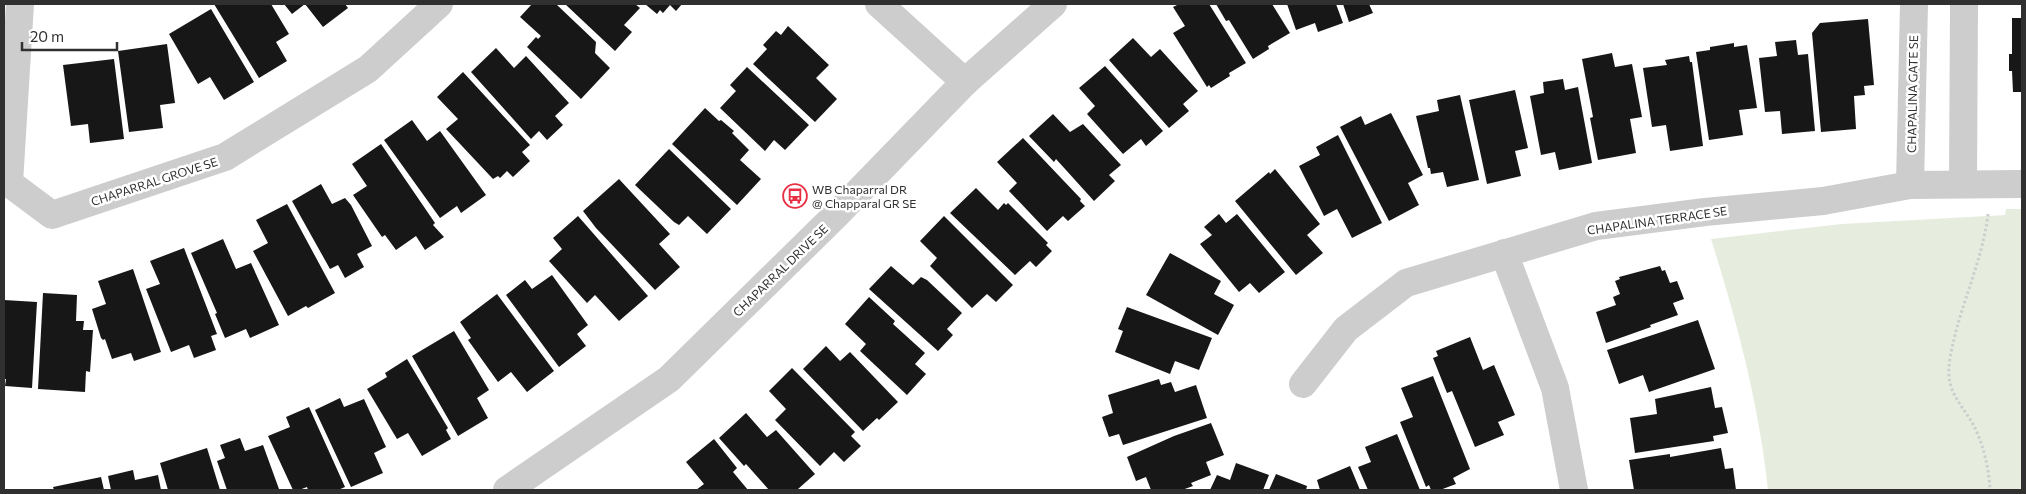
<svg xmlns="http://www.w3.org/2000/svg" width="2026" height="494" font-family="Commissioner,sans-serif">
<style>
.green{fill:#e7edde}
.building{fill:#171717}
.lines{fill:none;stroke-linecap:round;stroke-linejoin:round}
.path{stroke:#cdcdcd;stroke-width:3;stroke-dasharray:2.5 2.5;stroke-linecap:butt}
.minor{stroke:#cdcdcd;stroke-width:28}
.tertiary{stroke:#cdcdcd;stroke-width:28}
.labels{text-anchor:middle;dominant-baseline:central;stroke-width:5;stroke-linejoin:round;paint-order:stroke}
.street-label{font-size:12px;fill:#303030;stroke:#fff}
.poi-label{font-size:12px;fill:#303030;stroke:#fff;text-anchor:start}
</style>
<rect width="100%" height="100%" fill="#fff"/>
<path class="green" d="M2006,209H2022V490H1768C1759,404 1737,322 1711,239L1842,224L2005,215Z"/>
<path class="building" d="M214,4H271L289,34L276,42L287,61L259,78Z
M284,4H345L348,8L323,27L305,4L292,14Z
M532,4H556L596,42L595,53L610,68L581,99L527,47L536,37L538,39L541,36L520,17Z
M565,4H635L640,8L624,25L632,32L615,51Z
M645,4H682L676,11L670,5L663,13L660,10L657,14Z
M1179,4H1209L1246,63L1229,73L1230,76L1211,88L1209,85L1207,87L1173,33L1185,26L1173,7Z
M1216,4H1272L1290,33L1268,46L1269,49L1253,59L1229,20L1226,21Z
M1287,4H1336L1343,23L1318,32L1315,23L1296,30Z
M1343,4H1369L1373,13L1349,22Z
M211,9L254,82L224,100L210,77L198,84L169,34Z
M2012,18H2022V92H2013L2012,71H2009V54H2012Z
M1868,19L1874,85L1864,86L1865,95L1854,96L1856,129L1821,132L1812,33L1820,23Z
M788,26L829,65L816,78L837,99L815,122L753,64L767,49L763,45L776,31L781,35Z
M1133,38L1151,57L1160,49L1198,91L1183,104L1189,111L1169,128L1109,60Z
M1796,40L1798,55L1808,54L1815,131L1782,134L1780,111L1765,112L1759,58L1777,56L1775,42Z
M1734,43V47L1747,45L1757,108L1739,110L1743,135L1709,140L1696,52L1710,50V47Z
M167,44L175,103L160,105L163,128L129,132L118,51Z
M496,48L514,68L526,56L569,103L555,116L563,125L547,140L539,131L531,139L471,72Z
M1612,53L1615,67L1632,64L1642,117L1630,119L1636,153L1598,160L1590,118L1593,117L1582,59Z
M1689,56L1690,62H1692L1703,146L1670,151L1666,125L1652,127L1643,68L1667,65L1665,60Z
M114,59L124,139L90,143L88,124L71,126L63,65Z
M1105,66L1163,131L1146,146L1141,139L1123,154L1087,114L1095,106L1079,88Z
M747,67L809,125L785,150L774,140L765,151L720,108L736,91L730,85Z
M463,72L530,145L522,152L530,161L513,177L507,171L500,178L498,176L493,179L446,129L458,119L437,97Z
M1563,79L1565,90L1578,87L1592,163L1559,170L1555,152L1541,155L1530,96L1544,93L1543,82Z
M1515,90L1528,148L1515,151L1521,176L1487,184L1469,100Z
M1460,95L1479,180L1447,187L1443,172L1431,174L1430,168H1428L1416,116L1439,111L1437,100Z
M705,108L719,121L721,120L734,131L732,133L749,150L740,160L761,179L737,205L672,144Z
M1391,113L1423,175L1408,183L1419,205L1389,221L1340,127L1361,116L1365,125Z
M1053,114L1070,132L1083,124L1121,165L1109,175L1115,181L1094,201L1056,159L1054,162L1029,136Z
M412,120L427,141L440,131L486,195L461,213L457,206L440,218L384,140Z
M1338,135L1382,223L1352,238L1337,209L1324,216L1299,166L1320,155L1316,147Z
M1023,138L1081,199L1080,201L1085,206L1068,221L1063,216L1047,231L1009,191L1017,183L997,162Z
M381,144L435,223L433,225L444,237L425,250L416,236L396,250L385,235L382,237L353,195L367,186L352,164Z
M669,149L731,209L707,234L688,216L679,225L674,222L635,185Z
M1275,169L1320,224L1307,235L1323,253L1296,275L1235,201L1269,172L1270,174Z
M619,179L670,234L659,244L680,267L655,290L596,228L583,211Z
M321,184L332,204L345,198L351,205L372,246L357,254L364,267L345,278L338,265L330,269L292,201Z
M976,188L998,210L1004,203L1006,205L1008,203L1048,243L1046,245L1052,251L1036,267L1030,261L1015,275L950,213Z
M287,204L335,293L308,308L306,306L288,316L253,251L268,243L256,220Z
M1219,214L1226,223L1237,214L1285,272L1259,293L1250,283L1239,292L1200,244L1212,235L1204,227Z
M578,216L648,296L619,321L595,295L587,303L549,261L562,249L553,238Z
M944,216L1013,285L996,302L987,294L972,308L930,266L937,258L920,241Z
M223,239L236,269L251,263L279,325L250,338L246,329L225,338L215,314L217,313L191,253Z
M184,248L217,334L211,336L216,350L194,358L189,345L171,352L146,289L160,284L150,261Z
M1170,253L1221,281L1214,294L1234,305L1218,335L1146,295Z
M891,266L913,285L921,277L927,280L962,313L947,329L953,335L938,351L869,289Z
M1660,266L1662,271L1665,270L1670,283L1677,281L1684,299L1673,303L1678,315L1650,325L1651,327L1606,343L1596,312L1616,305L1613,297L1620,294L1615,281L1620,279L1619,277Z
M133,269L161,352L134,361L131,353L112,359L105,339L103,340L101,338L92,309L106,304L98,281Z
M552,275L588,325L577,334L586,346L559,367L506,295L525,280L532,289Z
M43,293L77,295L76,321H84L83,330H93L90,372L86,371L85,392L38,389Z
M497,294L554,371L527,392L511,372L498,382L468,340L471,338L460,322Z
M869,297L895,321L893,324L925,353L915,364L926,374L907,395L860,351L866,344L845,324Z
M4,300L37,302L32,388L5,386L6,379H4Z
M1127,307L1212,338L1199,370L1175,361L1170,374L1115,352L1123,331L1118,329Z
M1698,320L1715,369L1649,392L1643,375L1619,384L1607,350Z
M454,331L489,390L477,398L488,418L458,436L412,356Z
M1470,337L1483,370L1494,365L1515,415L1498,422L1504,435L1475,447L1452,391L1447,393L1433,358L1438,356L1436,351Z
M826,346L840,361L850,352L898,402L879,420L877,418L863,431L803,369Z
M407,359L448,428L446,430L451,439L422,456L408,433L397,439L367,389L387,377L385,373Z
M792,368L855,432L851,436L861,446L844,462L834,452L820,466L775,420L786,409L769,391Z
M1433,376L1470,469L1453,478L1456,484L1440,490H1431L1429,485L1426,487L1400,422L1413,417L1401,388Z
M1159,379L1161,385L1171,382L1175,392L1196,385L1207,418L1123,445L1119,434L1109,437L1102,417L1113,413L1108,395Z
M1711,387L1715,408L1722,407L1728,433L1713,436L1714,441L1635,453L1630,418L1657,414L1655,399Z
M340,398L344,407L364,399L386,447L374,453L383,473L351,487L315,410Z
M309,407L345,487L338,490H308L307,487L299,490H293L268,436L290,427L286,417Z
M746,413L767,437L776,430L815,474L798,489L799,490H769L746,464L744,466L719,438Z
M1211,423L1224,455L1206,462L1211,475L1191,483L1193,486L1182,490H1151L1146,477L1136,481L1127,457L1174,436Z
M1397,434L1420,490H1368L1358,467L1371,462L1365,447Z
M240,438L245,451L263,445L279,489L227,490L217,461L225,458L220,445Z
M714,439L737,468L733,472L748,490H696L704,484L686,462Z
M207,448L220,490H168L160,463Z
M1721,448L1725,469L1733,468L1736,490H1634L1629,460L1670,454V457Z
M1236,463L1269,475L1263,490H1210L1217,475L1230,480Z
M1350,466L1360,490H1320L1317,480Z
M133,470L135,480L158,475L161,490H111L108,476Z
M1276,474L1307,486L1306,490H1269Z
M101,477L104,490H54L53,487Z"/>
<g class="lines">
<path class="path" d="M1988,214C1983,257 1964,297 1954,339C1951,351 1948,365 1949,377C1951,397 1966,410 1975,428C1984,447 1989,469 1990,490"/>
<path class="minor" d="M20,4L9,183L52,215L225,157L368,69L439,4
M879,4L965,82
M1963,184L1964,4
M1910,185L1914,4
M1504,253L1555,388L1574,490
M1303,384L1346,329L1406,283L1596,226L1705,212L1823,201L1910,185L2022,184"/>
<path class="tertiary" d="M507,490L669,379L835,216L965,82L1053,4"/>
</g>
<defs>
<g id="bus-ring" transform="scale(1.25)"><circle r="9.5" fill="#fff" stroke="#e92f46" stroke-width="1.5"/><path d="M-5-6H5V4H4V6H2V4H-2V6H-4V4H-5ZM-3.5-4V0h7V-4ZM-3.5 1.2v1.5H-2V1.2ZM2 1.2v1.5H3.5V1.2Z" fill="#e92f46"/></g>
</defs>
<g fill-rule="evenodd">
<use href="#bus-ring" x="795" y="196"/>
</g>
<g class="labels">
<g class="street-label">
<text transform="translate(1912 94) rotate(-89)">CHAPALINA GATE SE</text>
<text transform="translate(154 181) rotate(-18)">CHAPARRAL GROVE SE</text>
<text transform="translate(1657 220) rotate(-8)">CHAPALINA TERRACE SE</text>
<text transform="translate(780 270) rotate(-44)">CHAPARRAL DRIVE SE</text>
</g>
<g class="poi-label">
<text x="812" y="189">WB Chaparral DR<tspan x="812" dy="14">@ Chapparal GR SE</tspan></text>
</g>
</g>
<rect width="2026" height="494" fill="none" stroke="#303030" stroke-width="10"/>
<path d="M22 42v8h95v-8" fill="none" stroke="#303030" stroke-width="2.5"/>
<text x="30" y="42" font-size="15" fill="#303030" stroke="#ffffff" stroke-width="4" paint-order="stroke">20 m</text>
</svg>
